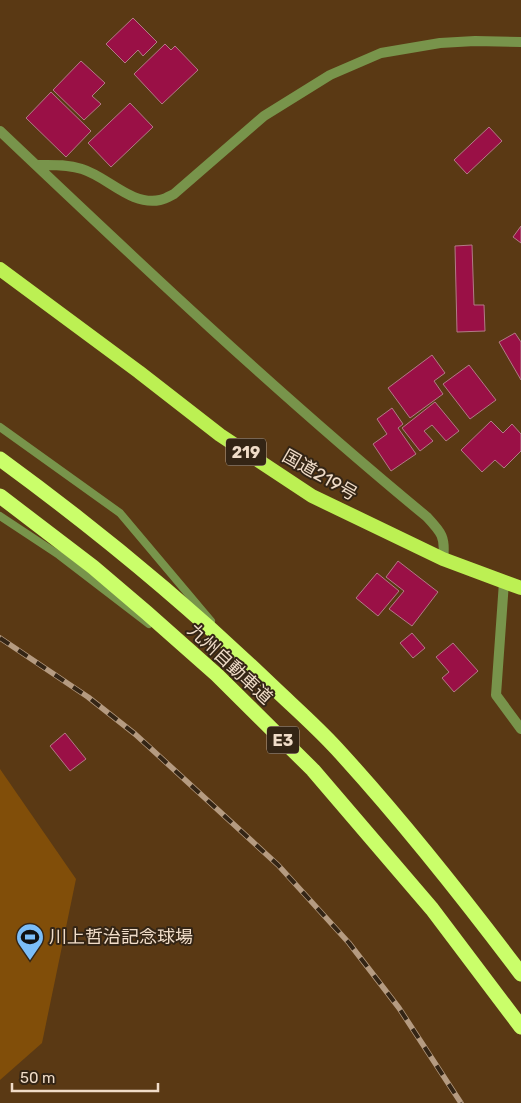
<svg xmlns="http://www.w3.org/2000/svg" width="521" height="1103" font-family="Rubik,'Noto Sans JP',sans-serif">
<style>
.green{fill:#814e09}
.building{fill:#9a1046;stroke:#b27b86}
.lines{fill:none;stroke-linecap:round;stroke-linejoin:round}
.service{stroke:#78944b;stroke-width:8}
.minor{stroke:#78944b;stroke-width:10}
.trunk{stroke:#bcf053;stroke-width:14}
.motorway{stroke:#cafe6a;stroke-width:15}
.rail-casing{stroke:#b59b81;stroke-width:5.5}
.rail{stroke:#342515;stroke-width:4;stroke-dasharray:11;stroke-linecap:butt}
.labels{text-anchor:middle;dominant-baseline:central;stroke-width:4;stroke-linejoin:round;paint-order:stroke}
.shield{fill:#342515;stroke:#b8a592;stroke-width:1}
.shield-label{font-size:16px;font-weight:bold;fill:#f0dcc8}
.street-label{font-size:18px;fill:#f0dcc8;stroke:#342515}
.poi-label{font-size:18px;fill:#f0dcc8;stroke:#342515;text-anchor:start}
</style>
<rect width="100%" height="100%" fill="#5a3914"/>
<path class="green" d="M0,769L76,879L42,1043L0,1080Z"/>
<path class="building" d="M133,18L157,42L143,56L138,50L125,63L106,44Z
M165,44L171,50L175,46L198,70L162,104L134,74Z
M81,61L105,83L92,96L101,104L84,120L53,90Z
M51,92L91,131L66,157L26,118Z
M130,103L153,127L111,167L88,143Z
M489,127L502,141L467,174L454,160Z
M521,226V243L513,237Z
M472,245L474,305H484L485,331L457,332L455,246Z
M515,333L521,342V380L499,342Z
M432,355L445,373L434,381L443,394L410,418L388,388Z
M469,365L496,400L470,419L443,384Z
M435,402L459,431L446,441L432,425L424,431L433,441L420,451L402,428Z
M392,408L403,424L398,428L416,454L391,471L373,444L387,434L377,419Z
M491,421L503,433L512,424L521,434V451L504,468L495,460L482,472L461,450Z
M398,561L438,592L412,626L389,609L404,591L386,577Z
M377,573L399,591L378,616L356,598Z
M412,633L425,648L413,658L400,643Z
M453,643L478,671L454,692L442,678L449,672L436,657Z
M65,733L86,759L70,771L50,746Z"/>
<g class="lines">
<path class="service" d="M0,427L120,513L211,621
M0,516L59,555L149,624"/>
<path class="minor" d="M0,131C139,263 279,395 427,517C441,532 446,537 443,559
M36,165C51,165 67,164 82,169C108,177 131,206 160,200C165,199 170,196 174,194L264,116L330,75L381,53L440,43L475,41L521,42
M504,582L496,695L521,729"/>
<path class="trunk" d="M0,269L139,372L220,435L312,496L443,559L521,588"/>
<path class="motorway" d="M0,459C96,529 187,604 272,686C294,707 317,727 337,749C403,821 463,897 521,974
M0,496L93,567L147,613L217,675L313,770L432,909L521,1027"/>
<g class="rail-casing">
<path id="rail" d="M0,638L88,697L135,734L278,865L349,943L399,1008L461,1103"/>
</g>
<use href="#rail" class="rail"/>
</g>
<defs>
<g id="stadium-pin" transform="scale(1.4375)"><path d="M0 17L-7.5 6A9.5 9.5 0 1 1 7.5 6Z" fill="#7bbef9" stroke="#342515"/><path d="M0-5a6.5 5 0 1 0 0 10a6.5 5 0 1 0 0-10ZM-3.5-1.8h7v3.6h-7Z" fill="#111"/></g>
</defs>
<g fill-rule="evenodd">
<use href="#stadium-pin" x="30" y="937"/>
</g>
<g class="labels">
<g class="shield">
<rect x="226" y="438.5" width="40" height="27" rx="4"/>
<rect x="267" y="726.5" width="32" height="27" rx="4"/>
</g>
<g class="shield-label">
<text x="246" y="452">219</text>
<text x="283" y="740">E3</text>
</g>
<g class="street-label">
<text transform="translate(320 475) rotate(30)">国道219号</text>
<text transform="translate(230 664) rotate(43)">九州自動車道</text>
</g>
<g class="poi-label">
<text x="49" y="937">川上哲治記念球場</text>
</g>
</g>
<path d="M12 1083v8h146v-8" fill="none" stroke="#f0dcc8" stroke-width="2.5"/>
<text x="20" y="1083" font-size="15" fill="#f0dcc8" stroke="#342515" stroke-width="4" paint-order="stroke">50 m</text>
</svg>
